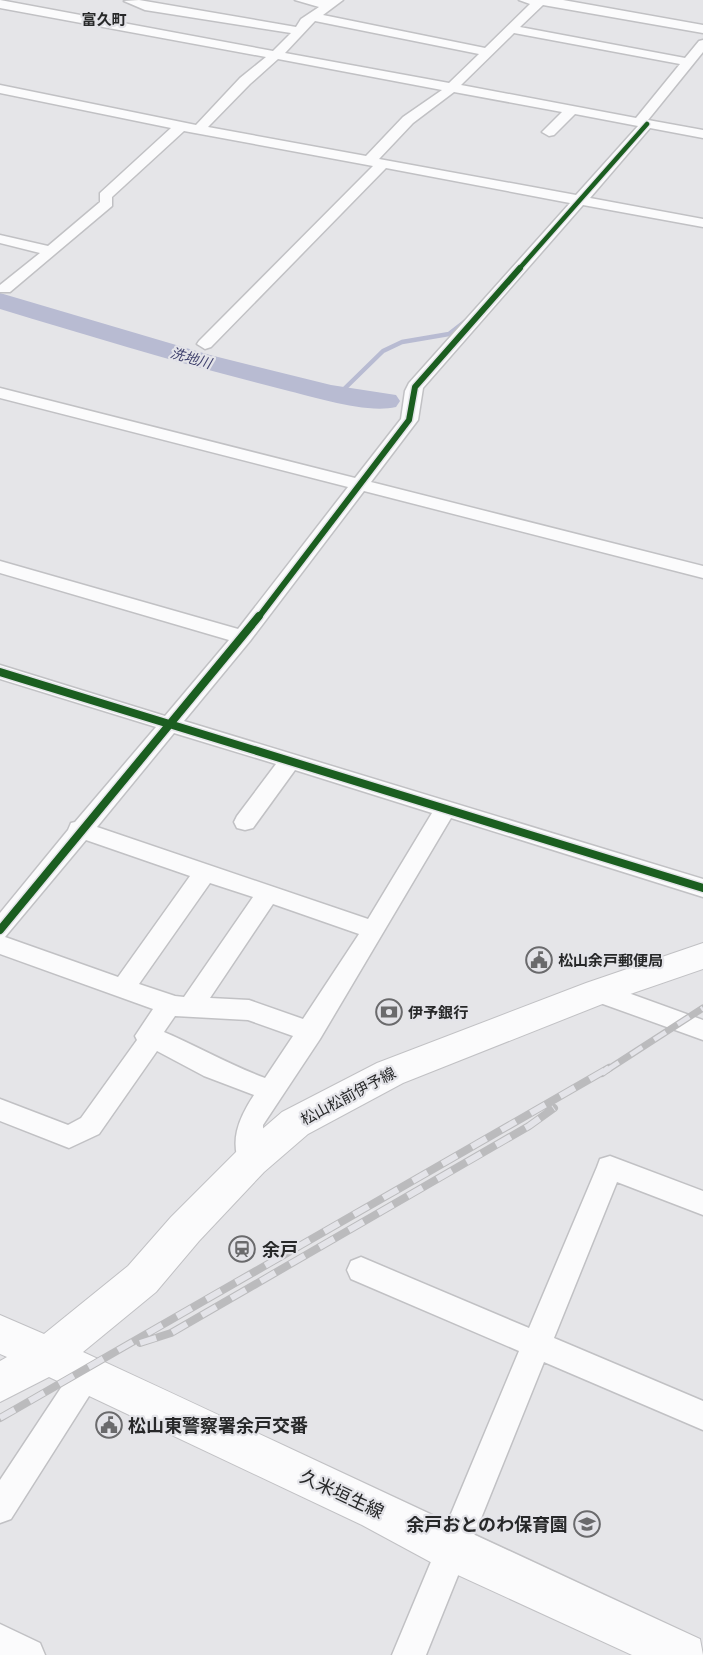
<svg xmlns="http://www.w3.org/2000/svg" width="703" height="1655" font-family="'PT Sans Narrow','Noto Sans JP',sans-serif">
<style>
.lines{fill:none;stroke-linecap:round;stroke-linejoin:round}
.stream{stroke:#b8bbd2;stroke-width:4.5}
.river{fill:#b8bbd2;fill-rule:evenodd}
.minor-casing{stroke:#c1c1c4;stroke-width:3}
.secondary-casing{stroke:#c1c1c4;stroke-width:2}
.minor{fill:#fbfbfc;fill-rule:evenodd}
.secondary{fill:#fbfbfc;fill-rule:evenodd}
.rail-far1-casing{stroke:#bbbbbd;stroke-width:7}
.rail-casing{stroke:#bbbbbd;stroke-width:8}
.rail-far1{stroke:#e4e4e9;stroke-width:4.5;stroke-dasharray:14;stroke-linecap:butt}
.rail{stroke:#e4e4e9;stroke-width:6;stroke-dasharray:17;stroke-linecap:butt}
.cycleway-far2-casing{stroke:#e4e4e9;stroke-width:7}
.cycleway-far1-casing{stroke:#e4e4e9;stroke-width:9}
.cycleway-casing{stroke:#e4e4e9;stroke-width:11}
.cycleway-far2{stroke:#1b5e20;stroke-width:4.5}
.cycleway-far1{stroke:#1b5e20;stroke-width:6}
.cycleway{stroke:#1b5e20;stroke-width:8}
.labels{text-anchor:middle;dominant-baseline:central;stroke-width:4.5;stroke-linejoin:round;paint-order:stroke}
.far-water-label{font-size:14px;font-style:italic;fill:#40426e;stroke:#e4e4e9}
.far-quarter-label{font-size:15px;font-weight:bold;fill:#272829;stroke:#e4e4e9}
.poi-label{font-size:15px;font-weight:bold;fill:#272829;stroke:#e4e4e9;text-anchor:start}
.street-label{font-size:15px;fill:#272829;stroke:#e4e4e9}
.near-poi-label{font-size:18px;font-weight:bold;fill:#272829;stroke:#e4e4e9;text-anchor:start}
.near-street-label{font-size:18px;fill:#272829;stroke:#e4e4e9}
</style>
<rect width="100%" height="100%" fill="#e5e5e8"/>
<g class="lines">
<path class="stream" d="M339,394L383,351L402,342L449,334L467,320"/>
<path class="river" d="M0,293L210,355L331,385L396,395L400,401L396,407C366,414 315,397 285,390C189,366 95,338 0,309Z"/>
<g class="minor-casing">
<path id="minor" d="M0,0L273,51L291,33L145,10L124,1L139,0L296,27L301,19L319,7L295,0H343L323,15L485,48L530,4L519,0H563L703,25V33L543,5L520,27L685,58L699,41L703,40V52L648,120L703,130V138L650,128L590,198L703,219V227L583,205L423,388L418,420L371,482L703,566V578L364,491L250,641L184,721L703,879V897L451,818L320,1039L263,1125L264,1161L260,1169L251,1172L242,1169C228,1142 239,1118 254,1095L204,1076L157,1051L99,1134L69,1148L0,1121V1099L68,1125L81,1118L137,1040L135,1036L153,1009L0,954V913L68,830L71,823L75,822L156,727L0,679V665L165,716L229,640L0,573V561L238,629L348,487L0,398V388L355,478L401,419L405,391L409,383L570,203L386,168L211,347L205,349L197,344L199,341L373,166L184,131L112,197V206L10,292H0V285L40,253L0,243V235L48,246L100,202V193L171,128L0,93V85L196,125L240,78L266,57L0,8ZM315,21L479,54L449,83L285,53ZM514,33L680,64L636,118L461,85ZM278,59L442,90L403,117L366,156L208,127L250,84ZM454,92L562,112L542,132L549,136L554,135L575,114L638,126L576,195L379,159L413,123ZM174,733L276,764L237,816L234,822L237,828L245,830L253,828L295,770L432,813L368,919L97,827ZM86,840L190,876L118,977L5,937ZM210,883L253,897L184,997L175,996L139,984ZM273,904L359,934L303,1019L249,1000L210,998ZM175,1016L248,1020L293,1036L265,1078C230,1065 199,1047 164,1032Z
M598,982L703,1020V1040L589,999L586,992L589,985Z
M610,1156L703,1191V1215L617,1182L554,1338L703,1401V1430L544,1362L426,1655H392L519,1351L351,1279L347,1270L351,1261L361,1257L529,1328L597,1167L600,1159Z
M86,1361L96,1365L101,1375L96,1385L11,1519L0,1523V1480L76,1365Z
M0,1624L40,1643L45,1655H0Z"/>
</g>
<g class="secondary-casing">
<path id="secondary" d="M703,943V969L610,1001L403,1083L308,1134L264,1172L199,1241L156,1292L83,1352C289,1447 494,1545 700,1639L703,1655H632L436,1565L362,1525L49,1377L0,1402V1361L7,1357L0,1354V1315L44,1334L128,1266L171,1217L238,1150L282,1112L377,1063L586,983Z"/>
</g>
<use href="#minor" class="minor"/>
<use href="#secondary" class="secondary"/>
<g class="rail-far1-casing">
<path id="rail-far1" d="M606,1070L609,1068
M607,1070L703,1008"/>
</g>
<g class="rail-casing">
<path id="rail" d="M602,1073L609,1068
M140,1343L171,1333L529,1126L554,1108
M0,1418L609,1068"/>
</g>
<use href="#rail-far1" class="rail-far1"/>
<use href="#rail" class="rail"/>
<g class="cycleway-far2-casing">
<path id="cycleway-far2" d="M519,269L647,124"/>
</g>
<g class="cycleway-far1-casing">
<path id="cycleway-far1" d="M258,618L409,420L415,387L520,268"/>
</g>
<g class="cycleway-casing">
<path id="cycleway" d="M0,672L703,888
M0,930L259,616"/>
</g>
<use href="#cycleway-far2" class="cycleway-far2"/>
<use href="#cycleway-far1" class="cycleway-far1"/>
<use href="#cycleway" class="cycleway"/>
</g>
<defs>
<g id="civic-ring" transform="scale(1.35)"><circle r="9.5" fill="#e4e4e9" stroke="#6a6a6c" stroke-width="1.5"/><path d="M-.6-6.5H3V-4.5H.6V-3L4-1V1h2V6H-6V1h2V-1L-.6-3ZM-1.2 2.5V6h2.4V2.5Z" fill="#6a6a6c"/></g>
<g id="bank-ring" transform="scale(1.35)"><circle r="9.5" fill="#e4e4e9" stroke="#6a6a6c" stroke-width="1.5"/><path d="M-6-4H6V4H-6ZM0-2.3a2.3 2.3 0 1 0 0 4.6a2.3 2.3 0 1 0 0-4.6Z" fill="#6a6a6c"/></g>
<g id="station-ring" transform="scale(1.35)"><circle r="9.5" fill="#e4e4e9" stroke="#6a6a6c" stroke-width="1.5"/><path d="M-3-6H3Q5-6 5-4V2Q5 4 3 4L4.5 6H3L1.5 4h-3L-3 6H-4.5L-3 4Q-5 4-5 2V-4Q-5-6-3-6ZM-3.5-4v3h7v-3ZM-3.5 1v1.5H-2V1ZM2 1v1.5H3.5V1Z" fill="#6a6a6c"/></g>
<g id="school-ring" transform="scale(1.35)"><circle r="9.5" fill="#e4e4e9" stroke="#6a6a6c" stroke-width="1.5"/><path d="M0-5L7-2L0 1L-7-2ZM-4 1L0 2.5L4 1V4Q0 6-4 4Z" fill="#6a6a6c"/></g>
</defs>
<g fill-rule="evenodd">
<use href="#civic-ring" x="539" y="960"/>
<use href="#bank-ring" x="389" y="1012"/>
<use href="#station-ring" x="242" y="1249"/>
<use href="#civic-ring" x="109" y="1425"/>
<use href="#school-ring" x="587" y="1524"/>
</g>
<g class="labels">
<g class="far-water-label">
<text transform="translate(191 358) rotate(16)">洗地川</text>
</g>
<g class="far-quarter-label">
<text x="104" y="19">富久町</text>
</g>
<g class="poi-label">
<text x="558" y="960">松山余戸郵便局</text>
<text x="408" y="1012">伊予銀行</text>
</g>
<g class="street-label">
<text transform="translate(348 1096) rotate(-28)">松山松前伊予線</text>
</g>
<g class="near-poi-label">
<text x="262" y="1249">余戸</text>
<text x="128" y="1425">松山東警察署余戸交番</text>
<text x="568" y="1524" text-anchor="end">余戸おとのわ保育園</text>
</g>
<g class="near-street-label">
<text transform="translate(342 1494) rotate(25)">久米垣生線</text>
</g>
</g>
</svg>
